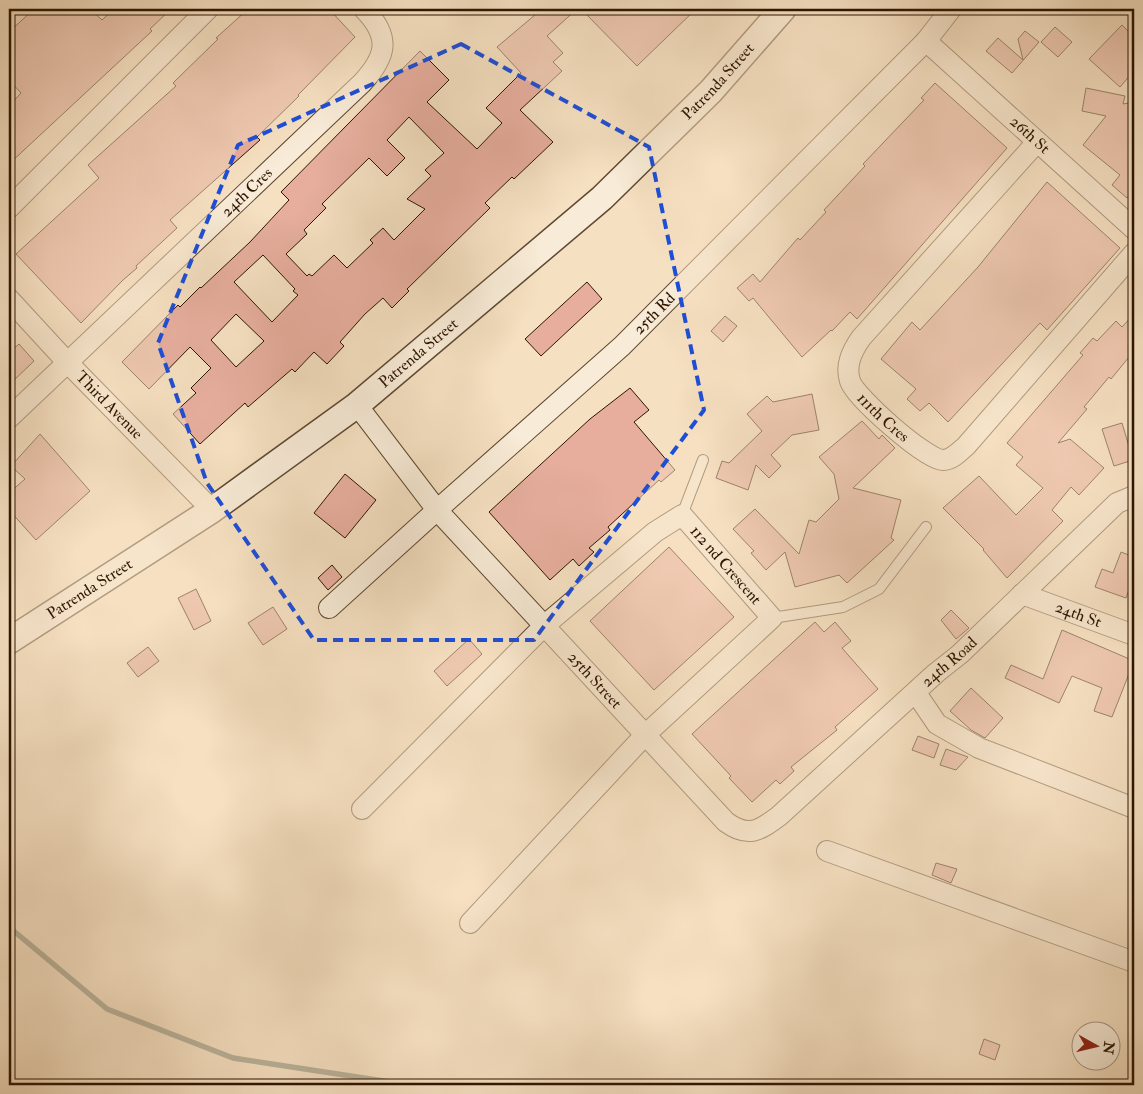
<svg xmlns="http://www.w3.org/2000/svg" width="1143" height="1094" font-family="'IM FELL Double Pica',serif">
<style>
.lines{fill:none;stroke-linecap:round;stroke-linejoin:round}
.stream{stroke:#707a6a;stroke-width:5.5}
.building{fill:#e7ae9e;stroke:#2d1502;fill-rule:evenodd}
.service-casing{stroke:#5f4832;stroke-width:12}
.minor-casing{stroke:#5f4832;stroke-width:22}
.tertiary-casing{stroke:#5f4832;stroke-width:28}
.service{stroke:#f8ebd7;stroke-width:10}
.minor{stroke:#f8ebd7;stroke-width:20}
.tertiary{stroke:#f8ebd7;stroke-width:25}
.marked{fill:none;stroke:#1d4ed8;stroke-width:4;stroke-dasharray:10 6;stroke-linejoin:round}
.labels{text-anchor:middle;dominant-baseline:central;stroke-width:4.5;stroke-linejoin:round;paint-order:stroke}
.street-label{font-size:16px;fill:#2d1502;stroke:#f8ebd7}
</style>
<rect width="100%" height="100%" fill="#f5e0c1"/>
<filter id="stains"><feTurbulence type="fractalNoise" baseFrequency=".004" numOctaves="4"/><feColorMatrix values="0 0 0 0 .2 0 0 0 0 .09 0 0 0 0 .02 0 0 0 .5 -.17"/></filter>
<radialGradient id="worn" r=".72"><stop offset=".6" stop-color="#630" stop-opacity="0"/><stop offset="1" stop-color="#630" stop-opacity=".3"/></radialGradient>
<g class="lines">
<path class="stream" d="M9,927L107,1009L233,1058L410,1085"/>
</g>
<path class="building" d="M34,9H90L102,20L114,9H171L150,29L152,31L9,164V106L21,93L9,80V32Z
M248,9H329L355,37L298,95L299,96L257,137L260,140L170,220L177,228L136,266L137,268L123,280L81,323L16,254L99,178L88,165L176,86L173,83L218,39L216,38Z
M542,9H577L547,36L563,53L553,62L562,71L520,110L553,142L514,179L512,177L485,203L490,208L407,289L409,291L392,308L383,298L365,314L340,342L344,346L327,364L314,352L295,372L292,369L248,407L245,403L200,444L173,414L196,393L191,388L211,368L190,347L149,389L122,362L178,305L180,307L200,287L201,288L250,242L289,200L281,192L420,51L449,80L427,102L477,149L502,123L486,108L521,73L497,47ZM409,117L444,153L425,170L431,176L407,199L425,209L394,240L383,228L370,240L373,243L347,268L334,255L312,276L309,274L307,276L286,254L307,234L304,230L326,208L322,204L369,158L387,176L405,158L387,140ZM263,255L295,289L293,291L298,295L272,322L234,282ZM236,314L264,341L236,367L211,340Z
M581,9H696L637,66Z
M1122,25L1134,37V71L1120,87L1089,59Z
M1055,27L1072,42L1058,57L1041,42Z
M1025,31L1039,42L1012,73L986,51L998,38L1023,60L1018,39Z
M935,83L1007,148L857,319L850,312L832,331L831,330L802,357L753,298L749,301L737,288L753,274L760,282L798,238L800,240L826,212L824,210L865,166L863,164L924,100L921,98Z
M1086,88L1125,96L1123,104L1134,102V189L1127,198L1112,185L1120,175L1083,145L1106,116L1082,111Z
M1047,182L1120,248L1047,330L1040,323L948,422L929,403L920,411L907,399L916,389L881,359L912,322L920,330L978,267Z
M587,282L602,299L541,356L525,339Z
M1134,314V351L1111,379L1109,377L1084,407L1087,409L1058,443L1070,439L1104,468L1079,495L1071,487L1052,510L1063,521L1007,578L983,550L984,549L943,508L979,476L1016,515L1043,488L1016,465L1023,457L1007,443L1083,355L1080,353L1093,338L1097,341L1116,321L1122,327Z
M725,316L737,326L723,342L711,331Z
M19,344L34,361L9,385V353Z
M630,388L649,410L634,422L675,470L661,482L659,480L608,527L610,530L589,548L594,552L579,566L573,559L550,580L489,512L590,419Z
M812,394L819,430L792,435L771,455L781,466L769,478L756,465L748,490L716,478L722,461L729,463L762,431L747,414L767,396L773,402Z
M862,421L879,439L882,435L895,448L853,488L901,500L891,538L894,540L847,583L839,575L795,587L785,552L766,570L751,553L754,551L733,529L755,509L799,554L809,520L816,522L839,499L834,474L819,457Z
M1122,423L1133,460L1114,466L1102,429Z
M40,434L90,491L36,540L9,510V493L25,479L11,466Z
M345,474L376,500L345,538L314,513Z
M669,547L734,617L654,690L590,621Z
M1121,552L1134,557V576L1126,598L1095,587L1102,569L1113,573Z
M332,565L342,577L328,590L318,578Z
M196,589L211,621L194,630L178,598Z
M273,607L287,629L263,645L248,623Z
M951,610L969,628L956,639L941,620Z
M815,622L824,632L835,622L851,641L842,648L878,689L835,727L837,730L791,767L794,771L780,784L776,780L752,802L729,778L731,776L692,734Z
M1062,630L1134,661L1112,717L1094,711L1102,688L1072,676L1059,703L1005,678L1011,665L1043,679Z
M469,639L482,654L447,686L434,671Z
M148,647L159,661L138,677L127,663Z
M971,688L1003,718L985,738L971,730L950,711Z
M918,736L939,744L934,758L912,750Z
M946,749L968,757L956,770L940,765Z
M936,863L957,869L951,883L932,875Z
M984,1039L1000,1045L995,1060L979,1054Z"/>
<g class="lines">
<g class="service-casing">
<path id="service" d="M682,515L703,460
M772,618L843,607L879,589L926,527"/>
</g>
<g class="minor-casing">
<g id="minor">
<path id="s1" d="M926,41L1134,229"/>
<path id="s2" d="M1037,142L861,338C852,351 845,365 850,381C855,397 926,460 943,460C952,460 959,452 966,446L1134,253"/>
<path d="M9,208L208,9"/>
<path id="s3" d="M9,299L67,362L212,510"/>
<path id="s4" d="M357,405L437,510L622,346L926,41L951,9"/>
<path id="s5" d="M9,418L362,83C387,56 391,37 364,9"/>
<path id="s6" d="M1022,594L1134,635"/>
<path id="s7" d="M329,608L437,510L726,822C748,838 759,831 779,816L936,673L960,654L1117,503L1134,496"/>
<path d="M916,693L937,724L979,748L1134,808"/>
<path id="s8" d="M362,809L545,625L655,532L682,515L772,618L645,735L470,923"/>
<path d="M827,851L1134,962"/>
</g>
</g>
<g class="tertiary-casing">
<g id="tertiary">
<path id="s9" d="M9,641L212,510L357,405L602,198L711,91L783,9"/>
</g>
</g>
<use href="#service" class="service"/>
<use href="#minor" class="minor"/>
<use href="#tertiary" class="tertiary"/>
</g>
<path d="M0 0H1143V1094H0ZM461,44L649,147L704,410L534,640H314L207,483L158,343L238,145Z" fill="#f5e0c1" fill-opacity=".55" fill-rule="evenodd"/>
<path class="marked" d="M461,44L649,147L704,410L534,640H314L207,483L158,343L238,145Z"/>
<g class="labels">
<g class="street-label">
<text stroke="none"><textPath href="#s9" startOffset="906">Patrenda Street</textPath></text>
<text stroke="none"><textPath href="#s1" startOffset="140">26th St</textPath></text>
<text stroke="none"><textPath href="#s5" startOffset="328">24th Cres</textPath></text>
<text stroke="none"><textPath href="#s4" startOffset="425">25th Rd</textPath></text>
<text stroke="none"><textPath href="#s9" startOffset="501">Patrenda Street</textPath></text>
<text stroke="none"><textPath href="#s3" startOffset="146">Third Avenue</textPath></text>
<text stroke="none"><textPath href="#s2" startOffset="359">111th Cres</textPath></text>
<text stroke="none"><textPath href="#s8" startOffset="502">112 nd Crescent</textPath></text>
<text stroke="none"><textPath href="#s9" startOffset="96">Patrenda Street</textPath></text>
<text stroke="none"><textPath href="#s6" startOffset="60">24th St</textPath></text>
<text stroke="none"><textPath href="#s7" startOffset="860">24th Road</textPath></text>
<text stroke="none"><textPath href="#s7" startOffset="378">25th Street</textPath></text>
</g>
</g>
<rect width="1143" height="1094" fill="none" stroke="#f5e0c1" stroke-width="30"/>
<rect x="10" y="10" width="1123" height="1074" fill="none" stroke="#2d1502" stroke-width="2.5"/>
<rect x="15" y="15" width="1113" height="1064" fill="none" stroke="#2d1502"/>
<g transform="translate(1096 1046) rotate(98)"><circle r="24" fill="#f8ebd7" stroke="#a79582"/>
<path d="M0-4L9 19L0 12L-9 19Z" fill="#8f2418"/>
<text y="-8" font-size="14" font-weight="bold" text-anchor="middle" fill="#2d1502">N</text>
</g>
<rect width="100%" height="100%" filter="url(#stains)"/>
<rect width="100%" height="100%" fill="url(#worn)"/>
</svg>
